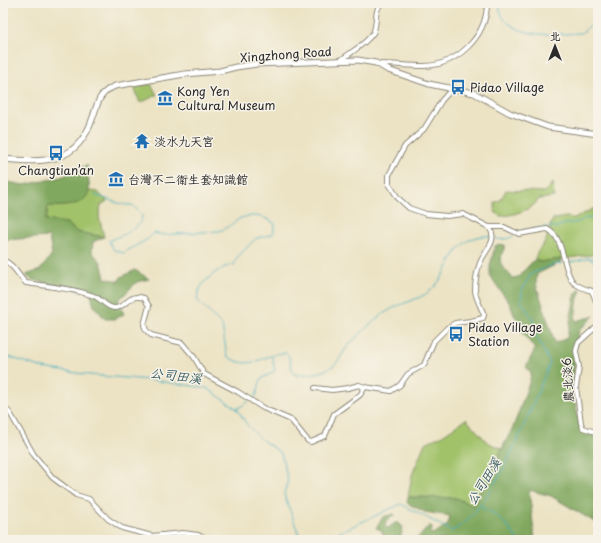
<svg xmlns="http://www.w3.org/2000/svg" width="601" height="543" font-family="'Playpen Sans','LXGW WenKai TC',sans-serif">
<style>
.green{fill:#a2c26a;stroke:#66764a}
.forest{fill:#81a85e;stroke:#566a44}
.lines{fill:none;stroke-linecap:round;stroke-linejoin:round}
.stream{stroke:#40acc0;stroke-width:1}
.minor-casing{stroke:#8c8778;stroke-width:6}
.tertiary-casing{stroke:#8c8778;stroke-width:7}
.minor{stroke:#fff;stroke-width:4}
.tertiary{stroke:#fff;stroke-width:5}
.labels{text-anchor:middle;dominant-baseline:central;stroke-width:3;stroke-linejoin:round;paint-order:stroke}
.street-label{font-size:12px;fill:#2b2b2b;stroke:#f7f3e8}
.poi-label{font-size:12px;fill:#2b2b2b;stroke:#f7f3e8;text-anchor:start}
.water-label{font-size:13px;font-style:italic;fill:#32585f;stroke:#f7f3e8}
</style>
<rect width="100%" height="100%" fill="#f7f3e8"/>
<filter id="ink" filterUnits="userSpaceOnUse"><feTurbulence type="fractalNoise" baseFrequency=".025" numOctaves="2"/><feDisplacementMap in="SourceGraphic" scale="8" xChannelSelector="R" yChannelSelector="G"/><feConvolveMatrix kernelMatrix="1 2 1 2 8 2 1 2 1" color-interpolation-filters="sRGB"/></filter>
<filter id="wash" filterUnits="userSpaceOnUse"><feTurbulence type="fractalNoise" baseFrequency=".012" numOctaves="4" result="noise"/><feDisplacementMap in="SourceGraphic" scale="16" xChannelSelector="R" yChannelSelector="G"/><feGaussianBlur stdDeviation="0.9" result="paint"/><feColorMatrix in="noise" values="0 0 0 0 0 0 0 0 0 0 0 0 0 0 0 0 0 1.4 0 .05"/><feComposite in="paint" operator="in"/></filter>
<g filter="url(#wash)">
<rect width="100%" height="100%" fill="#ece3c4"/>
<path class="green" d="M151,84L157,95L140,103L134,87Z
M553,183L554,197L539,199C533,210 511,216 500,216L495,212V202L500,201L506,190L544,192Z
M89,191L98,192L107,201L101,205L99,217L104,237L77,232L67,223L46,220L48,206C64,207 80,206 89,191Z
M595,208H598V254L540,262L535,259C537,250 542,248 546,240C549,234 549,226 553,219L566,217L575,218Z
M466,419L487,442L502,449L473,506L456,498L408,497L412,475L425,443L441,436Z"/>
<path class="forest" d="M87,165C87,173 90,182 89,190C87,207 60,207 48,206L46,220L67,223L77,232L104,237L93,242L92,252L101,262L105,278L119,281L121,277L135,270L149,279L137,282L118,301L124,314L115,319H105L94,306L90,292L32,280L26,275L40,270L52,255L49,237L3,240V181L24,185L61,177Z
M499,244L505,245V247C496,264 501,265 513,278L518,277L535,259L540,262L560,259L561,262L537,274L536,284L555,343L567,338L575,295L579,290H581L578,298L575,319L576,321L594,316L579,331L575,348L573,393L581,430L598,436V524L551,496L529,490L535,540H414L420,536L430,525L432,528L431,534C439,533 440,527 447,526L450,516L425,512L407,503L408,497L456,498L473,506L514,425L530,380L531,373L526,367L535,349L521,331L522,326L514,315L510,304L490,276V266L495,246Z
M394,514L395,515L386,521L385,527L388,528L395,523H399L403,527L400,540L385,538L381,530L376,528L383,517Z"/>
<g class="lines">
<path class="stream" d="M498,3C501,9 500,17 507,22C528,39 557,34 582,33L588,27L598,23
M95,195C106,198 121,206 132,205L142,214C143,230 120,235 109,241L114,250L123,253L148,239L154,233L163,235L218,231C228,229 233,222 241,218C253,214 266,216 275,224L273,234L255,239L236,259L234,265C220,265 193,287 198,301L222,325L227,356C252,373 263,353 286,353C292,358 289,368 295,375C309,374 327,374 337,362C341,358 343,352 347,347C354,339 378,316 388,311C401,302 419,301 431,290C449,275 451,246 474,238C481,236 484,235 492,237
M518,232L543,227H557L565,224L579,222L585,218L593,217L598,211
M495,238C502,241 510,239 516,234
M591,258L598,257
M567,263L589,258L598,264
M3,355L43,368L90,375L150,380L207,388L237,409L248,426L262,440L281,453L288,480L284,494L299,535L329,537L401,504L452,531C495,509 531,407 550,363L534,332L533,319L521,301L522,290L531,274L552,265L563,263
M251,399L256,396L261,379L275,371L272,357
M237,409L249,401
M481,505L485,510C498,512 510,530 518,540"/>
</g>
</g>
<g filter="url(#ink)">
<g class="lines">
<g class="minor-casing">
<path id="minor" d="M341,60C351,52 366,44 373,33C378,24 373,10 382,3
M378,64C393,64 409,66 424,66C458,65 487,36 487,3
M452,89L442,100L424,129L405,146L397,160L389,175V184L398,198L409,208L426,214L447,216L463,214L489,227H504L519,234L547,229C565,237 562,269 573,282C578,287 585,289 592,291L598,306
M3,260C15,265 17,275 26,283C46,286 79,289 96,297C102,300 107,308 114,308C127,308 127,293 144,298L149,306L144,325L146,330L151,335L182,343L194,357L204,374L238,392L263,408L291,420L308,441L311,442L325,436L334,414L360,395L365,387
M598,325L578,343L576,351L579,367L576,387L581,423L583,428L598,433
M315,388L332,390L348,388L359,385L365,387L391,391L400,385L408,374L424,365L434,341L447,328L455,323L471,321L483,318L484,315C481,307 476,299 475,291C475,282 477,271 480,263C485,250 499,241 489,227
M3,406L10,413L34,455L53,478L76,495L89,499L108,519L122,528L152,536L183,533L198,535L209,540"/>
</g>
<g class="tertiary-casing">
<path id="tertiary" d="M3,159C45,163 78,164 93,117C98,102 99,93 115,86L185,74L220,71L236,67L257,64L358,60L376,63L388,70L429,84L474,93L510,113L548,127L598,134"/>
</g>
<use href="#minor" class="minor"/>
<use href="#tertiary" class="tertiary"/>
</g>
</g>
<defs>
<g id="bus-bare" transform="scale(1.2)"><path d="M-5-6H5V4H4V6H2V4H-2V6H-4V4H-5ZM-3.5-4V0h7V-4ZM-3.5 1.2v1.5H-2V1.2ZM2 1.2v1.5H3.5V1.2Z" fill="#1f6fb2" stroke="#f7f3e8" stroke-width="2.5" paint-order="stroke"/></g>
<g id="museum-bare" transform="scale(1.2)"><path d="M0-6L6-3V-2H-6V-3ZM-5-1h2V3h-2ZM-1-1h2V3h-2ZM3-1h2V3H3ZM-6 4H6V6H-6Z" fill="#1f6fb2" stroke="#f7f3e8" stroke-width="2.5" paint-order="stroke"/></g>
<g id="temple-bare" transform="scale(1.2)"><path d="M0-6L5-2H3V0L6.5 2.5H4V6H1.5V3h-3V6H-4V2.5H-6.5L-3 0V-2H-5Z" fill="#1f6fb2" stroke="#f7f3e8" stroke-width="2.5" paint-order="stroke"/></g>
</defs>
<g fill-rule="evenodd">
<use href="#bus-bare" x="458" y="87"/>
<use href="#museum-bare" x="165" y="98"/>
<use href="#temple-bare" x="142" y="141"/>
<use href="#bus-bare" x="56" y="153"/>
<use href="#museum-bare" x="116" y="179"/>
<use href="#bus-bare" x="456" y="334"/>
</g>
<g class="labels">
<g class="street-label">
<text transform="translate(286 54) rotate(-4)">Xingzhong Road</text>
<text transform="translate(567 380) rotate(-93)">農北淡6</text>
</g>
<g class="poi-label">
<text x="470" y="87">Pidao Village</text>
<text x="177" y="91">Kong Yen<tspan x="177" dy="14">Cultural Museum</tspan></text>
<text x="154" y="141">淡水九天宮</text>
<text x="56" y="170" text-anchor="middle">Changtian’an</text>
<text x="128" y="179">台灣不二衛生套知識館</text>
<text x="468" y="327">Pidao Village<tspan x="468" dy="14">Station</tspan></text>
</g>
<g class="water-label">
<text transform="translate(176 375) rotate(7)">公司田溪</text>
<text transform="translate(483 481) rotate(-58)">公司田溪</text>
</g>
</g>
<rect width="601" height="543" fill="none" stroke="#f7f3e8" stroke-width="16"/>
<g transform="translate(555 46)" stroke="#f7f3e8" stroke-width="3" paint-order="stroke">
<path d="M0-3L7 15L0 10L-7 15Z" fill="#2b2b2b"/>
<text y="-6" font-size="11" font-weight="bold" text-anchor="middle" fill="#2b2b2b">北</text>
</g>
</svg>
